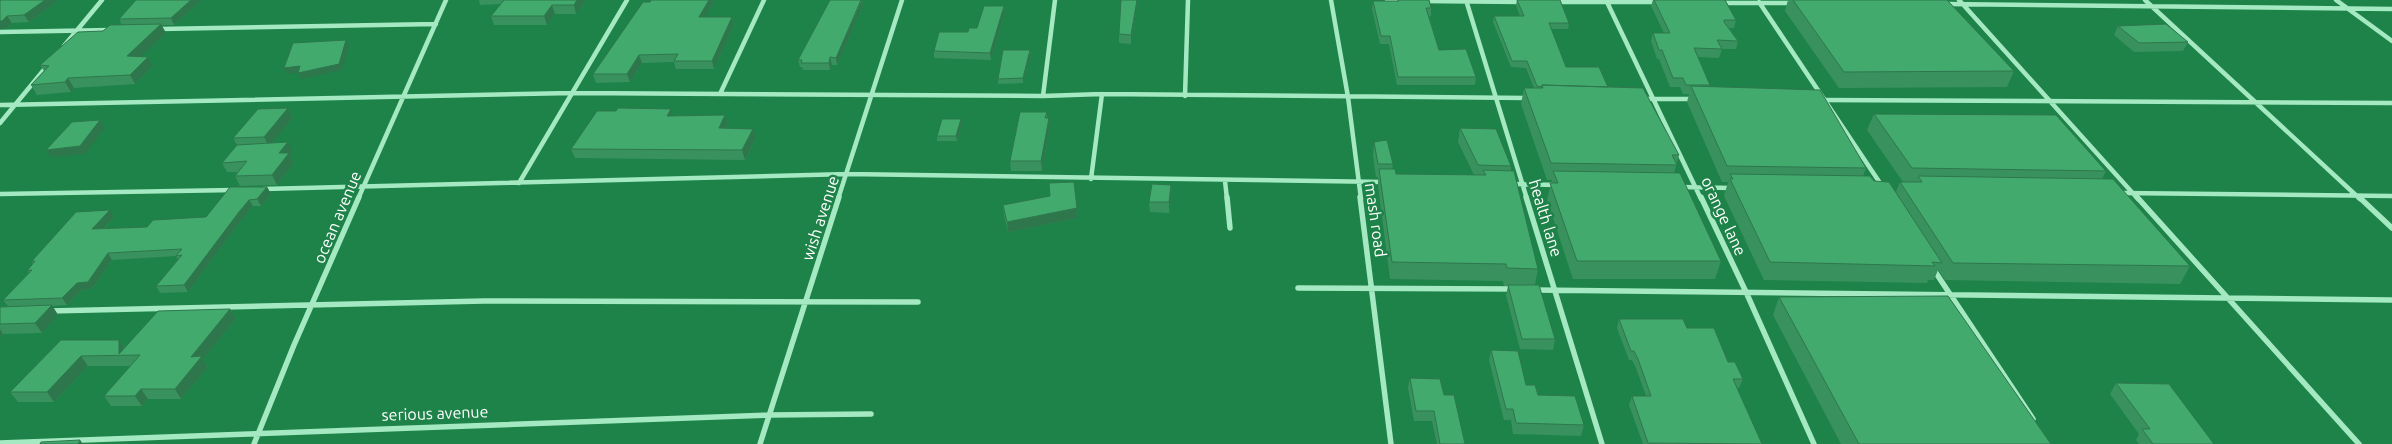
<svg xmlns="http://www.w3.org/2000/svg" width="2392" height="444" font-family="Ubuntu,sans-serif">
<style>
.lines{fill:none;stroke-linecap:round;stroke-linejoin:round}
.minor-far1{stroke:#a4e9c1;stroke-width:4.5}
.minor{stroke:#a4e9c1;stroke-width:5.5}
.wall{fill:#39925e}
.shaded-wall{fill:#2e774c}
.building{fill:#42aa6d;stroke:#2e774c}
.labels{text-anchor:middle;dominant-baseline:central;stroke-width:5;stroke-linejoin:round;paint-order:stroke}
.street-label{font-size:16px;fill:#fff;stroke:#1e8349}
</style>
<rect width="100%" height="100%" fill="#1e8349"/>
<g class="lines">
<path class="minor-far1" d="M1331,0L1348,97L1361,199
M1387,0H1404
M1466,0L1527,199
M1606,0L1701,199
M1959,0L2138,199
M2145,0L2360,199
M2336,0L2392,41
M1423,1L1522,2
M1555,2H1657
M1759,2L1882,186
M1720,3H1794
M1945,4L2392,9
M159,29L436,24
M0,32L110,30
M64,46L102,0
M720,94L764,0
M1043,96L1055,0
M1185,96L1188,0
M1643,99H1694
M1820,100L2392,103
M0,105L573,93L1043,96L1102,94L1529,98
M0,123L47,66
M1091,179L1102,94
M1225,181L1227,199
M519,183L627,0
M1513,184L1557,185
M1680,187L1732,188
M263,189L848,174L1384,182
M2120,193L2392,196
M0,194L234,190
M358,199L446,0
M838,199L902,0"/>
<path class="minor" d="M1227,197L1230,228
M1360,197L1391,444
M1526,197L1602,444
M1701,197L1746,292L1814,444
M2137,197L2359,444
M2359,197L2392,228
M1934,270L2033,419
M1298,288L1514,289
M1535,290L2392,300
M49,311L484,301L918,302
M0,443L769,415L871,414
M254,444L294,345L359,197
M760,444L839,197"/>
</g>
<path class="wall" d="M0,0H57L54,4L29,22L12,23L7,28Z
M202,0L174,25H161L166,33L141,57L153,66L135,84L74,88L71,92L37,95L31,85L44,71L40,65L103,31L122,25L119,19Z
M479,0H586L576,14H555L547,25H494L491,16L501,4L480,5Z
M715,0L705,17H732L734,25L714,69H676L674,62L642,63L630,82L596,83L593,74Z
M862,0L863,6L837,65H832L830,70H803L802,67H800L798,60Z
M1138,0L1131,44L1119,43V34Z
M1398,0H1429L1431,8V16H1429L1439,50L1476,77L1475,85H1397L1389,44H1380L1372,9L1373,1H1397Z
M1517,0H1560L1569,23L1568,29H1551L1566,67L1608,87L1679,155L1674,173L1721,261L1715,279H1573L1547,200L1552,180H1547L1521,104L1524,88H1534L1526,68L1511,67L1493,22L1494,16H1520L1516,5Z
M1653,0H1725L1736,20L1734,28H1729L1738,41L1736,49H1722L1719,58L1698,57L1710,85L1709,87L1866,168L1863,176L1874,181L1896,192L1900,182H1903L1867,130L1874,114L2106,171L2102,179L2190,266L2180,284L1945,280L1938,270L1934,280H1928L1927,283L1764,280L1724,196L1728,182H1722L1687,102L1689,94H1683L1680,87H1670L1659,59H1657L1651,41L1653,33H1664L1651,6Z
M1788,0H1947L2014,71L2007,87L1839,88L1785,11Z
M1004,6L1005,13L991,60L934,58V51L968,32L977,28Z
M2118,26L2188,42L2183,51L2134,52L2114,35Z
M1030,50L1031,55L1023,83L998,84V79Z
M288,108L293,118L272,143L293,152L290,156L294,163L277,185L240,186L235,176L238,172H227L222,163L237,145L233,138Z
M1047,112V118H1049L1050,127L1042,171H1011L1010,161Z
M725,115L728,125L726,129L756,138L745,160L575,158L571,149L673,116Z
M961,119L962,124L957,141H937V136Z
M1460,128L1511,166V171L1538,269L1535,285L1555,339L1553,350L1520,349L1506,295L1508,286H1504L1503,281L1390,279L1378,186V177H1376L1373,156L1374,142L1393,164L1392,169L1396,174L1474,175L1458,142Z
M1171,185L1172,195L1169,213L1150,212L1149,202Z
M267,187L271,194L261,206H253L243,218L188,292L160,293L156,286L178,260L176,256L112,260L92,289L82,290L67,305L52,306L58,315L42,333L3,334L0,337V307L8,306L3,300L29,273L27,271L33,264L31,262L114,217L104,229L147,227L206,217Z
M1050,196L1077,208L1078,218L1008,232L1004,215L1003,205Z
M1779,297L2051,444H1841L1773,315Z
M230,309L236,319L203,359L208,367L181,399H148L142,406H111L104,396L131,366H88L54,402H18L10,392L61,340H119L125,348Z
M1619,319L1687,328L1728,362L1743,379L1739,388H1737L1762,444H1643L1629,405L1632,396H1646L1636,368L1632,360H1629L1617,328Z
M1491,350L1526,385L1538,395L1584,425L1581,436L1513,434L1511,420H1504L1489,360Z
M1410,378L1444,395L1465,444H1437L1432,421H1414L1408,388Z
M2116,383L2214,444H2139L2136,440L2139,434L2110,394Z"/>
<path class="shaded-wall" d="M45,0H57L54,4L29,22L24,15Z
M191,0H202L174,25L171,18Z
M577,0H586L576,14L574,5Z
M709,0H715L701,25L699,17Z
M862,0L863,6L837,65L836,58Z
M1137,0H1138L1131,44V35Z
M552,5L555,14L547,25L544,16Z
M1004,6L1005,13L991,60L990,53Z
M7,16L12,23L7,28L0,29V21Z
M732,17L734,25L714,69L712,61Z
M161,24L166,33L132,66L127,56Z
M346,40L349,46L342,70L301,79L298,73Z
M1030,50L1031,55L1023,83V78Z
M639,55L642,63L630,82L627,74Z
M148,57L153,66L135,84L130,75Z
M830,57L832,65L830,70L829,63Z
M300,66L303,72L287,74L284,68Z
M68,78L74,88L71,92L65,82Z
M288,108L293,118L269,147L264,137Z
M671,109L674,119L667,116Z
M725,115L728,125L721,138L719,128Z
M1049,118L1050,127L1042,171L1041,161Z
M961,119L962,124L957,141L956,136Z
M100,120L105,128L85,154L51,157L46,150Z
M753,129L756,138L745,160L742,150Z
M288,142L293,152L290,156L294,163L277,185L272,175L279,153Z
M1171,185L1172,195L1169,213V202Z
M267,187L271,194L261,206L257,199Z
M249,200L253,206L243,218L188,292L184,285L239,212Z
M1077,208L1078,218L1008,232L1007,222Z
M110,210L114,217L97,236L92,229Z
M108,253L112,260L92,289L82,290L67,305L62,298L77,283Z
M52,305L58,315L42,333L35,323Z
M230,309L236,319L203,359L208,367L181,399L175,389L191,357Z
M0,329L3,334L0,337Z
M119,340L126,350L119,354Z
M81,356L88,366L54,402L47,392Z
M141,389L148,399L142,406L135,396Z
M80,440L83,444H78Z"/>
<path class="building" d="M0,0H45L24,15L7,16L2,21H0Z
M136,0H191L171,18L119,19Z
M504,0H577L574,5H552L544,16H491Z
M651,0H709L699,17H732L712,61H674L678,54L639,55L627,74H593L643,2H650Z
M830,0H861L836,58L830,57L829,63H801L802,60H798Z
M1121,0H1137L1131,35L1119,34Z
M1398,0H1429L1431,8H1426L1439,50L1466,49L1476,77H1398L1390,36H1381L1373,1H1399Z
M1517,0H1560L1569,23H1549L1566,67H1599L1608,87L1542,85V87L1537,86L1527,61H1512L1494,16H1524Z
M1654,0H1725L1736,20H1724V22L1738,41L1717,40L1722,49L1694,48L1710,85H1686L1683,78H1673L1662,50H1659L1653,33H1670Z
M1793,0H1947L2014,71L1844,72Z
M984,6H1004L990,53L934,51L939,32H968L969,28H977Z
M161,24L127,56L148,57L130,75L68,78L65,82L31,85L49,66L40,65L78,32L103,31L110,25Z
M2166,24L2188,42L2139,43L2118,26Z
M346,40L339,64L298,73L300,66L284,68L293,43Z
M1003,50H1030L1023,78L998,79Z
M1542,85L1643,88L1679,155H1672L1677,165L1551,163L1524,88H1543Z
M1691,86L1820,90L1866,168L1727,166Z
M288,108L264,137L233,138L258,109Z
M618,108L671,109L667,116L725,115L719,128L753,129L742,150L571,149L597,111H616Z
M1020,112H1047L1045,118H1049L1041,161H1010Z
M1874,114L2056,115L2106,171L1912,168Z
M942,119H961L956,136H937Z
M100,120L80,146L46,150L72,122Z
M1460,128L1496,129L1511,166L1478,165Z
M1387,140L1393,164H1378L1374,142Z
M288,142L279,153H289L272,175L235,176L247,161L222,163L237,145Z
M1379,169H1395L1396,174L1486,175L1483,170L1514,171L1538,269L1507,268L1506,264L1392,262Z
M1553,171L1680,173L1721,261H1577L1550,183H1558Z
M1730,174L1870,176L1874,181L1889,182L1942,263L1932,262L1935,266L1770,262L1730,179H1733Z
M1918,176L2113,179L2190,266L1953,263L1900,182H1922Z
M1074,182L1077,208L1007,222L1003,205L1050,196L1049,183Z
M1152,184L1171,185L1169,202H1149Z
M230,187H267L257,199L249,200L239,212L184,285L156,286L182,255L176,256L182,249L108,253L88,282L77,283L62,298L3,300L32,270L27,271L35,261L31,262L76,212L110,210L92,229L147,227L153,220L206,217Z
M1508,285H1539L1555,339H1522Z
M1948,296L2051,444H1859L1779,297Z
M52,305L35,323L0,324V307Z
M230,309L191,357L202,356L175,389H141L135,396H104L140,355L81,356L47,392H10L61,340H119V354L158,311Z
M1619,319H1683L1687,328H1714L1728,362H1735L1743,379H1733L1762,444L1648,443L1632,396H1651L1638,359L1634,351H1631Z
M1491,350L1518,351L1526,385H1535L1538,395L1575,396L1584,425L1516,423L1513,409H1506Z
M1410,378L1440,379L1444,395H1454L1465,444H1440L1434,411H1416Z
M2116,383L2169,384L2214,444H2153L2142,429H2150Z
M80,440L78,444H40L41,442Z"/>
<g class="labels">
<g class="street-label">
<text transform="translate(1724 216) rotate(65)">orange lane</text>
<text transform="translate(337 217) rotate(-67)">ocean avenue</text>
<text transform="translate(820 218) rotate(-72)">wish avenue</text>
<text transform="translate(1546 218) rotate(73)">health lane</text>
<text transform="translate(1376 220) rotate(82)">mash road</text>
<text transform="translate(435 413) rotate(-2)">serious avenue</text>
</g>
</g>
</svg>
